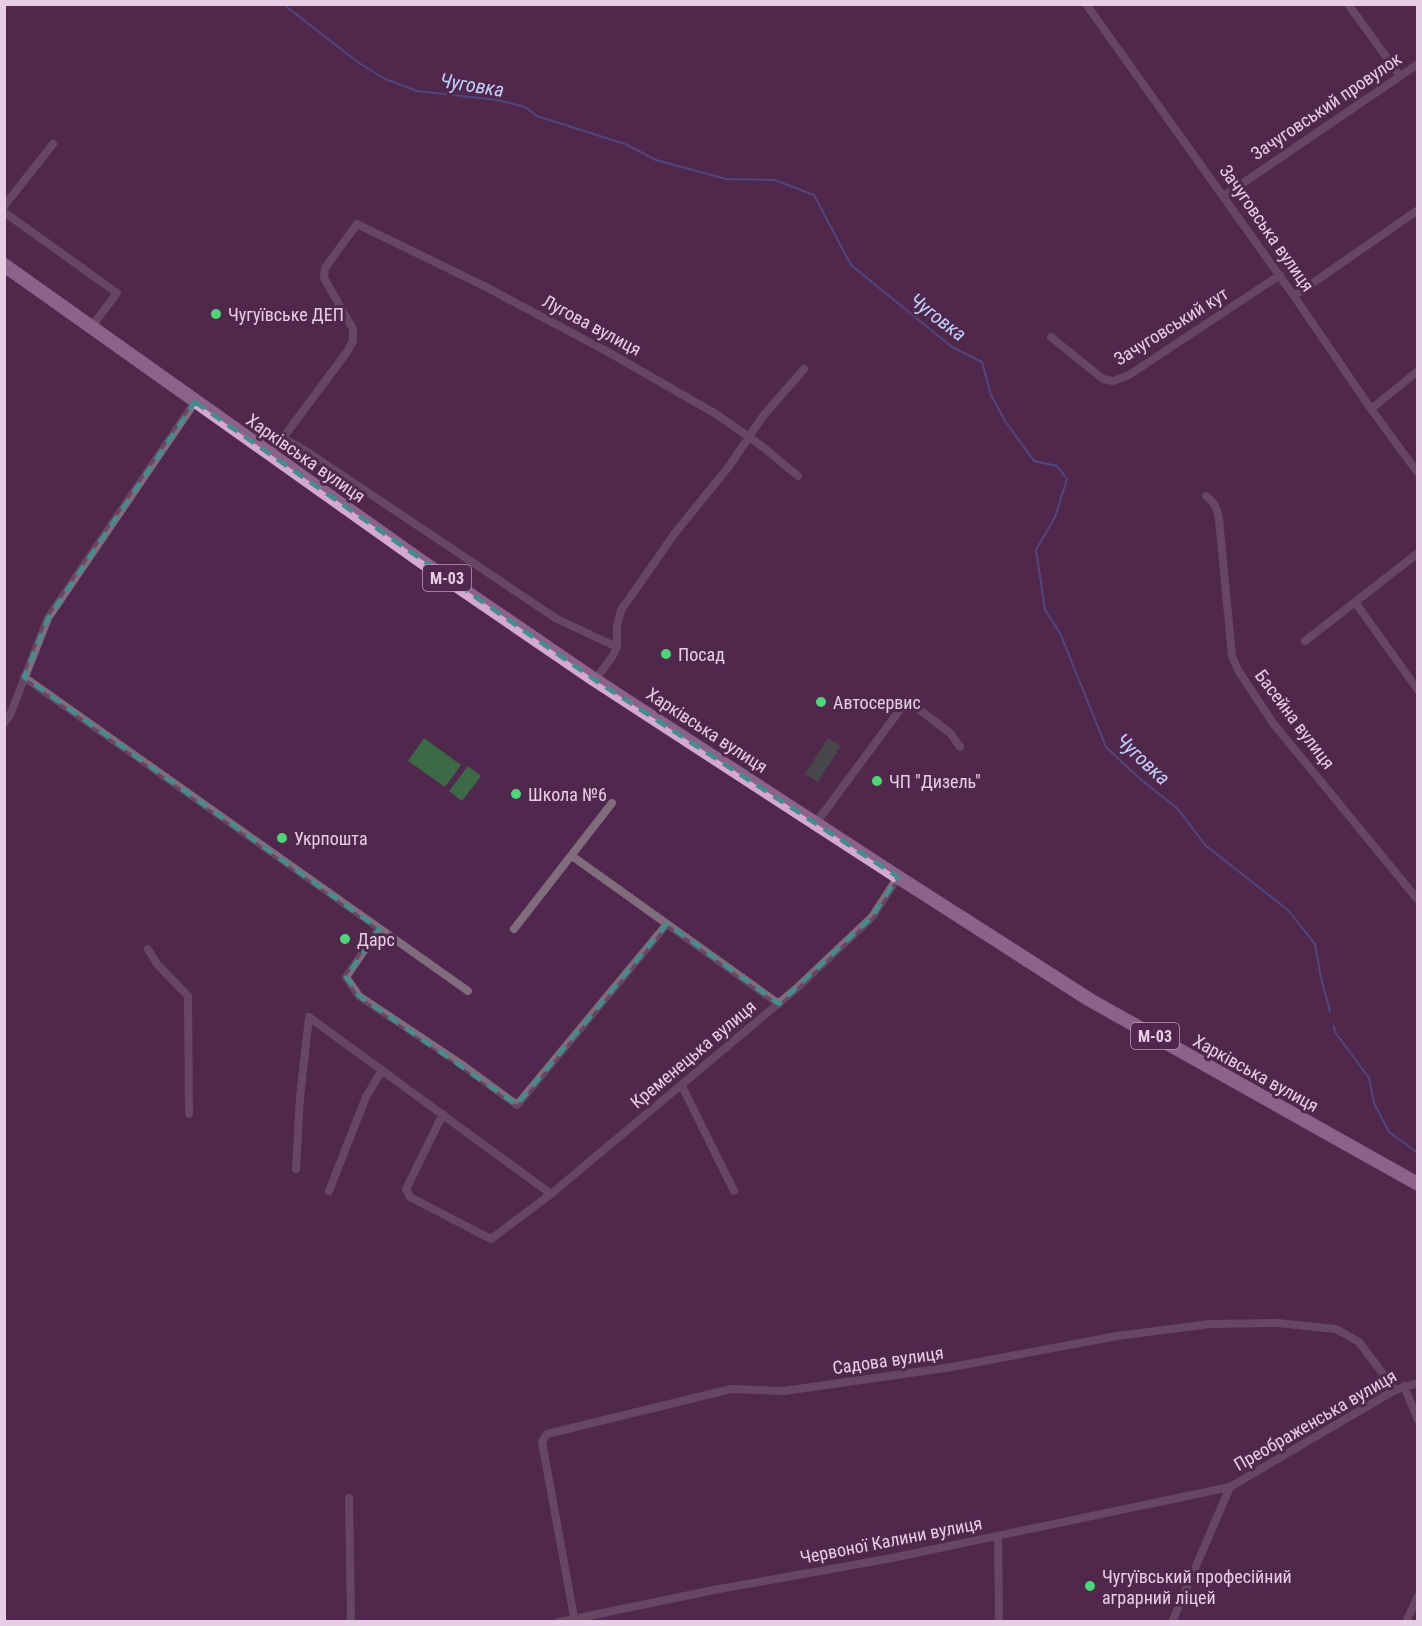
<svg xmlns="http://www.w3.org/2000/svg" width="1422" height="1626" font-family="'Roboto Condensed',sans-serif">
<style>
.green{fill:#3c6a47}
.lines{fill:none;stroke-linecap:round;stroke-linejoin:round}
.stream{stroke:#546ab8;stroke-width:2}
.minor{stroke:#816c7e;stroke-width:8}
.trunk{stroke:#d4a8d0;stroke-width:14}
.marked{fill:none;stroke:#458c8c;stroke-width:4.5;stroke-dasharray:12 8;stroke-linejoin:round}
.poi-dot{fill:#4cd677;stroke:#50284d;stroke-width:2}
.labels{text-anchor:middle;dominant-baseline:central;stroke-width:6;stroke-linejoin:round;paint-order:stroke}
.shield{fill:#50284d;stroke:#ba9cb7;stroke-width:1.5}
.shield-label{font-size:16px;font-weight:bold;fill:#e8cee4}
.street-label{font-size:18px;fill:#e8cee4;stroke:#50284d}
.poi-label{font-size:18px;fill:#e8cee4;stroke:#50284d;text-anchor:start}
.water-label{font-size:20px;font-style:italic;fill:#c1d0fb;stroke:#50284d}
</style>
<rect width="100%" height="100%" fill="#50284d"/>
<path class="green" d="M424,738L461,765L445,787L408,761Z
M828,738L841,746L818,782L805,774Z
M468,766L481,776L462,801L449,791Z"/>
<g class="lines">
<path class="stream" d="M283,4L359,63L385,79L417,91L497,100L525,107L537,116L625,144L656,160L726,179L774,180L814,195L851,265L952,347L982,362L991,395L1005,421L1034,461L1057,466L1067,479L1055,517L1036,550L1045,610L1060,633L1106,747L1139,778L1178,809L1205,845L1288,910L1315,944L1321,978L1330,1011
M1334,1026L1335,1032L1369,1078L1374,1103L1389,1132L1418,1153"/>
<path class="minor" d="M1086,4L1294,296L1371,409L1418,473
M1348,4L1400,76
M1224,196L1418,64
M4,206L53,144
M4,212L117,293L92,326
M1294,296L1418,210
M1051,337L1103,379L1113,381L1129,375L1280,275
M1371,409L1418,371
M283,438L309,453L557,619L617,647
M270,455L347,352L353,341V329L324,278L325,268L357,224L486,287L608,352L716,414L763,447L798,476
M1206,496C1215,502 1217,509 1219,519L1232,656L1238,670L1273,723L1418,900
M1355,602L1418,690
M1305,641L1418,553
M24,677L468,991
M595,680L612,657L617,647V626L621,610L631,596L675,533L730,465L763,416L804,369
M4,723L10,715L48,618L195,402
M816,823L902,707L912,704L950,733L960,747
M572,856L779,1004
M379,929L346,977L359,996L461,1064L517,1105L667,924
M514,929L612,803
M148,949L157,964L188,996L189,1114
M682,1086L734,1191
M443,1114L406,1189L410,1197L491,1239L551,1194L798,987L872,917L898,877
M296,1169L300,1097L309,1017L551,1194
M329,1191L366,1097L382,1070
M1404,1386L1418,1420
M349,1498L351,1622
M998,1536L999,1622
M574,1617L542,1442L547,1434L731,1389L784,1391L952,1367L1117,1336L1210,1324L1277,1323L1336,1329L1359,1342L1395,1390
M559,1622L714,1590L892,1558L1230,1487L1395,1390L1418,1383
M1172,1622L1230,1487
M1406,1622L1418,1596"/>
<path class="trunk" d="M4,265L421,561L595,680L898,877L1090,1000L1418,1184"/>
</g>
<path d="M0 0H1422V1626H0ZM195,402L595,680L898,877L872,917L779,1004L667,924L517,1105L359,996L346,977L379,929L24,677L48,618Z" fill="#50284d" fill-opacity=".55" fill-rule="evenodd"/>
<path class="marked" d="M195,402L595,680L898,877L872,917L779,1004L667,924L517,1105L359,996L346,977L379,929L24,677L48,618Z"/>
<g class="poi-dot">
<circle cx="216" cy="314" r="6"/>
<circle cx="666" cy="654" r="6"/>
<circle cx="821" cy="702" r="6"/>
<circle cx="877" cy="781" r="6"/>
<circle cx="516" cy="794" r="6"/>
<circle cx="282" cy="838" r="6"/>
<circle cx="345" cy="939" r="6"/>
<circle cx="1090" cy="1586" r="6"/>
</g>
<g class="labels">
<g class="shield">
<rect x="423" y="565" width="48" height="26" rx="4.5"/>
<rect x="1131" y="1023" width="48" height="26" rx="4.5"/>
</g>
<g class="shield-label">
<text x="447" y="578">М-03</text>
<text x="1155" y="1036">М-03</text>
</g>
<g class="street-label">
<text transform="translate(1326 106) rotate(-34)">Зачуговський провулок</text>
<text transform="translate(1267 228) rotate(55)">Зачуговська вулиця</text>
<text transform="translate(592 325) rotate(28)">Лугова вулиця</text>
<text transform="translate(1171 326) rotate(-32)">Зачуговський кут</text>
<text transform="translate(306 458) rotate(35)">Харківська вулиця</text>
<text transform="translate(1295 719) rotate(53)">Басейна вулиця</text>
<text transform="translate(707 730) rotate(33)">Харківська вулиця</text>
<text transform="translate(693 1054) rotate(-40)">Кременецька вулиця</text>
<text transform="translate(1256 1073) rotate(29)">Харківська вулиця</text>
<text transform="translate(888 1360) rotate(-8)">Садова вулиця</text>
<text transform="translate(1315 1420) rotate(-30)">Преображенська вулиця</text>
<text transform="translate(891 1540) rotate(-11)">Червоної Калини вулиця</text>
</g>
<g class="poi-label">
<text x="228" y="314">Чугуївське ДЕП</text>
<text x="678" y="654">Посад</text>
<text x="833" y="702">Автосервис</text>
<text x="889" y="781">ЧП "Дизель"</text>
<text x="528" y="794">Школа №6</text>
<text x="294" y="838">Укрпошта</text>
<text x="357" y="939">Дарс</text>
<text x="1102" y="1576">Чугуївський професійний<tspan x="1102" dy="21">аграрний ліцей</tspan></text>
</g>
<g class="water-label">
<text transform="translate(472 85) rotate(9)">Чуговка</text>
<text transform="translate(938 317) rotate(37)">Чуговка</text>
<text transform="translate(1143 759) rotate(43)">Чуговка</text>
</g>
</g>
<rect width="1422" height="1626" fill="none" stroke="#e8cee4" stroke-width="12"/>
</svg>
